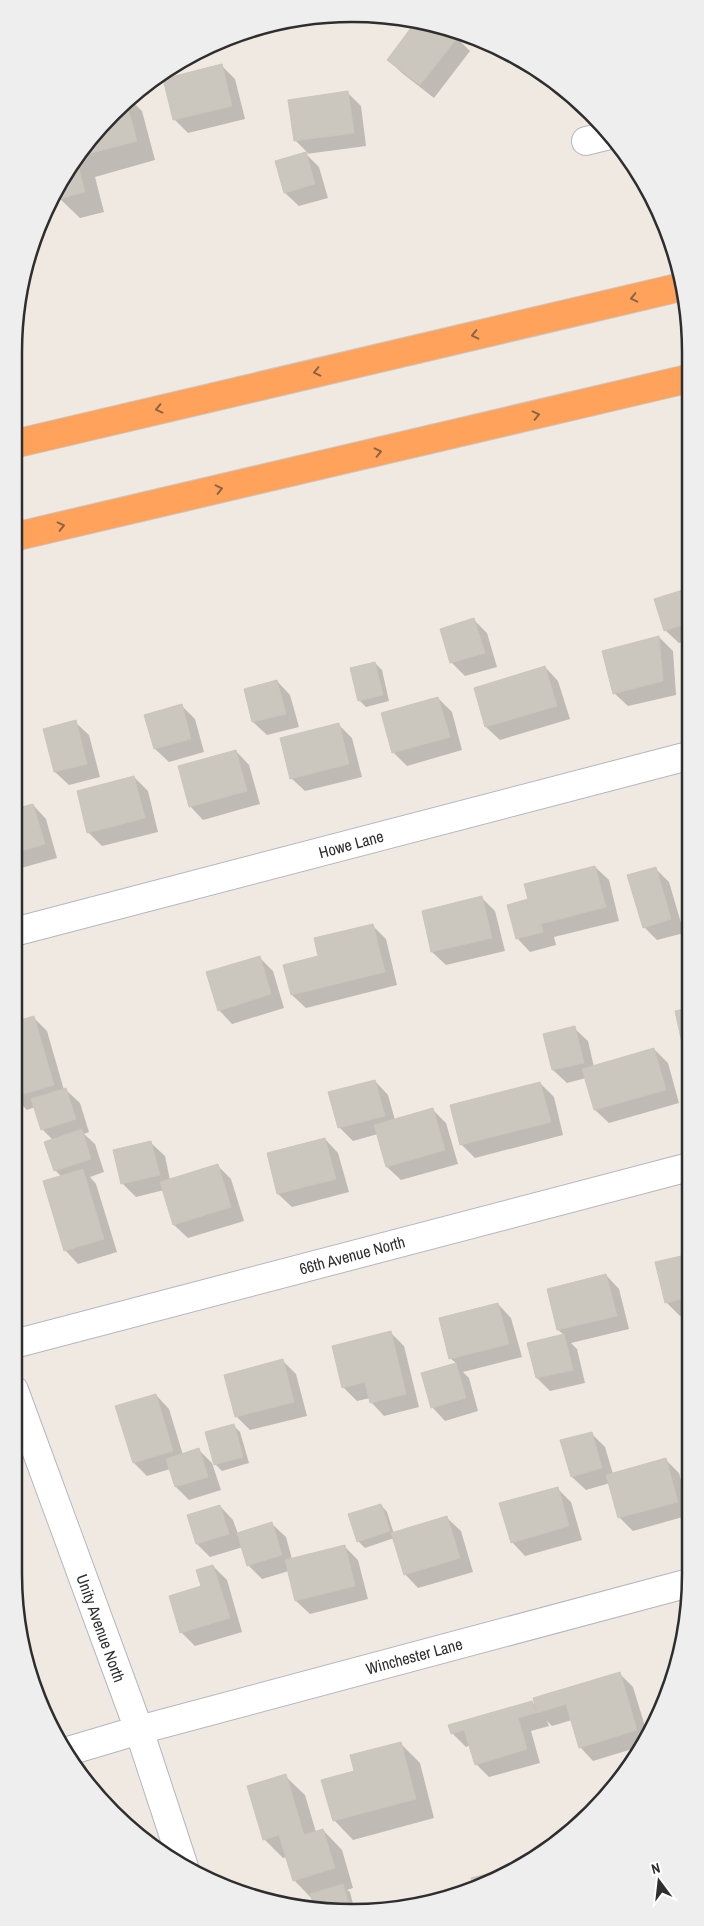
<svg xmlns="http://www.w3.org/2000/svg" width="704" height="1926" font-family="'Archivo Narrow',sans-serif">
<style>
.shadow{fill:#0003}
.building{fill:#cbc7bf;stroke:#cbc5ba}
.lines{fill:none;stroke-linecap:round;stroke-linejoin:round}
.minor-casing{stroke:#b4b7c1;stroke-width:30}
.highway-casing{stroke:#c9c9c9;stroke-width:30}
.minor{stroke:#fff;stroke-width:28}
.highway{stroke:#ffa35c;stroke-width:28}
.oneway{stroke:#8c6343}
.labels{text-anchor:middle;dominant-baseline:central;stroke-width:4.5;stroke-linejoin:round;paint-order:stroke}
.street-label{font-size:16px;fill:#2e2e2e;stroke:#fff}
.rim{fill:none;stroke:#2e2e2e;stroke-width:2.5}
</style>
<rect width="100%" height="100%" fill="#efe9e1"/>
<path class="shadow" d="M457,38L470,51L434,98L402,73L388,60Z
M222,66L235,79L245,119L188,133L174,119Z
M347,92L361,106L366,146L306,154L319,167L328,198L299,206L285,193L276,162L308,153L296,141Z
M129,98L142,111L155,160L95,177L104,212L80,218L60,199L58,188L84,146Z
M685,591L688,593V641L679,643L665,630Z
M474,620L487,633L497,667L465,676L451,662Z
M659,637L673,651L676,695L628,706L614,693Z
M375,663L382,670L389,701L366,707L359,700Z
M545,667L558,681L570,719L500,740L486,727L475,689Z
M277,681L290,695L299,727L267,735L253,722L245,690Z
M438,698L452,712L462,750L407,766L393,752Z
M182,706L195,719L204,752L169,762L155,749Z
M75,722L89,735L100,777L69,785L55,772L45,729Z
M338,724L352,738L362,777L305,791L291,778Z
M236,751L249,765L260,804L203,820L190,806Z
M134,777L148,791L158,832L102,846L88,832Z
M33,805L46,819L57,858L14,870V811Z
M595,867L609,880L619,921L554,937L556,945L530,952L517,938L529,900Z
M655,868L669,882L684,933L657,940L644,927Z
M482,898L495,911L505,951L446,965L432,952Z
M372,925L386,939L397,985L306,1008L292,995L285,966L319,957Z
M259,957L273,971L284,1008L232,1024L219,1010Z
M34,1018L47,1031L64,1090H66L80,1103L89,1132L84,1134L95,1144L104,1172L90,1177L96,1184L117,1252L78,1264L65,1250L62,1177L55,1170L53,1140L42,1129L35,1107L27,1110L14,1097V1024Z
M574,1028L588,1041L594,1067L654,1049L668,1063L679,1103L609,1123L595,1110L586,1078L567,1083L553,1070Z
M375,1081L388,1095L395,1120L432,1109L446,1123L458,1164L401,1180L387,1167L378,1134L353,1141L339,1127Z
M540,1083L554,1097L563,1135L475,1158L461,1144Z
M325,1139L338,1153L349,1192L292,1207L278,1194Z
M151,1143L165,1156L170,1180L217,1165L231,1179L244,1221L188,1238L174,1225L164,1190L136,1197L122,1183Z
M690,1255V1313L680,1316L666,1302Z
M606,1275L619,1289L629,1329L571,1343L577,1349L585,1383L550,1391L537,1378L529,1344L564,1335L558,1330Z
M498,1304L511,1318L522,1357L463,1372L469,1378L478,1411L445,1421L432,1407L422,1374L457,1364L450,1358Z
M390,1332L404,1346L419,1407L384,1416L371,1402L370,1398L357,1401L344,1388Z
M283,1361L296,1374L307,1416L250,1430L237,1417L226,1376Z
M156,1395L169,1409L183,1455L199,1450L212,1463L221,1490L189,1500L176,1487L170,1469L147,1476L134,1463Z
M233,1425L240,1432L249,1463L222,1471L215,1464Z
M591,1433L605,1447L613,1474L666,1460L679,1473L690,1515L633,1531L619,1517L610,1483L586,1490L572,1477L562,1441Z
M557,1488L571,1502L582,1540L525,1556L512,1542Z
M381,1505L387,1512L394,1534L447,1518L461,1531L473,1572L418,1588L405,1574L394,1538L365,1548L358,1541Z
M220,1506L233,1520L238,1534L272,1524L286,1537L292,1559L344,1546L358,1560L368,1599L310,1614L296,1601L289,1571L262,1579L248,1565L243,1547L210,1557L197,1544Z
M213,1566L227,1580L242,1632L195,1646L181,1632Z
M677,1667L674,1674L672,1668Z
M619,1673L633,1687L648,1736L642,1746L593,1761L580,1747L572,1720L552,1726L547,1721L549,1726L531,1731L540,1763L489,1777L476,1764L470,1745L466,1747L452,1733L532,1702L537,1707Z
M400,1743L420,1763L434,1818L353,1840L334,1820L356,1772Z
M285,1776L305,1795L316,1832L323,1830L342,1850L353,1888L347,1890L350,1892L354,1908L316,1909L313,1900L294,1880L287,1857L283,1858L264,1839Z
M515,1869L482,1886L475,1888L473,1879Z"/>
<path class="building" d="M416,21L440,25L458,37L420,85L387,60Z
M222,64L232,106L173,120L163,79Z
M348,91L354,133L294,141L288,100Z
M126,101L137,141L77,157L84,146Z
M306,152L315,184L284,193L275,161Z
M76,158L85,192L59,199L57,189Z
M686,589L688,597V623L664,631L654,599Z
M474,618L485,653L450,663L440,629Z
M659,636L663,681L613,694L602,651Z
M375,662L383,695L358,701L350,668Z
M545,666L557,706L485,727L474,688Z
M277,680L286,714L252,722L244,689Z
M438,697L450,737L392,753L381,713Z
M182,704L191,739L154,749L144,715Z
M76,720L87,764L54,772L43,729Z
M339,723L349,764L290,779L280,738Z
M236,750L247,791L189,807L178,766Z
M134,776L145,818L87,833L77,791Z
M33,804L45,844L14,853V809Z
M595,866L606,907L541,924L543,932L516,939L507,905L528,899L524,884Z
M656,867L671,919L643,928L627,875Z
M482,896L492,938L431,952L422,911Z
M373,924L385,972L291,995L283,965L318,956L314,938Z
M260,956L271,994L218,1011L206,972Z
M689,1008V1046L683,1048L675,1011Z
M34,1016L54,1085L14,1097V1022Z
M575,1026L584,1063L552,1070L543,1034Z
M654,1048L666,1090L594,1110L582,1069Z
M375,1080L385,1116L338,1128L328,1092Z
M540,1082L551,1122L460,1145L450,1105Z
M66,1088L76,1119L41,1130L31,1099Z
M433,1108L445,1150L386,1167L374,1125Z
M82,1129L91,1159L54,1171L44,1142Z
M325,1138L336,1179L277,1194L267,1153Z
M151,1141L160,1175L121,1184L113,1150Z
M218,1164L231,1207L173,1225L160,1182Z
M83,1169L104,1239L64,1251L43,1181Z
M690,1254V1297L665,1303L655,1262Z
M606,1274L617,1316L557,1330L547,1289Z
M498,1303L509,1344L449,1359L439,1318Z
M391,1331L406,1394L370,1403L365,1382L342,1388L332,1346Z
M564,1334L573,1370L536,1378L527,1343Z
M283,1359L294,1402L235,1417L224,1375Z
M456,1363L466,1398L431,1408L421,1373Z
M156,1394L173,1451L133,1463L115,1406Z
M234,1424L243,1457L214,1465L205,1432Z
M592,1432L602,1468L571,1477L560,1440Z
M690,1440V1464L684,1441Z
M199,1448L208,1477L175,1487L166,1459Z
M666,1458L678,1502L618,1518L606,1475Z
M558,1487L569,1526L511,1543L499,1503Z
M381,1504L390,1531L357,1542L348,1514Z
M220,1505L229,1534L196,1544L187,1515Z
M447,1516L460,1558L404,1575L391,1533Z
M272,1522L282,1555L247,1566L237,1533Z
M345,1545L355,1586L295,1601L285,1560Z
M213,1565L230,1618L180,1633L169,1596L201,1586L196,1570Z
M620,1672L637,1730L579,1748L566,1704L537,1713L533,1698Z
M532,1701L536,1713L518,1718L527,1749L475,1765L464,1730L451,1734L448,1725Z
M401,1742L416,1799L333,1821L321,1780L354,1771L350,1755Z
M286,1774L304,1835L323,1829L335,1868L293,1881L279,1835L263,1840L247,1786Z
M516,1867L482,1886L474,1889L471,1878Z
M343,1884L350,1908L315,1909L310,1894Z"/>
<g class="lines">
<g class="minor-casing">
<path id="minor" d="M586,141L610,135
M14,932L688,756
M14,1344L689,1167
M14,1390L139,1730L184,1867
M65,1752L139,1730L689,1583"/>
</g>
<g class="highway-casing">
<path id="highway" d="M14,444L681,287
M14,537L687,379"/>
</g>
<use href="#minor" class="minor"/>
<use href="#highway" class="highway"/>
</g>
<defs><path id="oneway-chevron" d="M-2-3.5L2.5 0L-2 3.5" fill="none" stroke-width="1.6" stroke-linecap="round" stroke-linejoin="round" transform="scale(1.25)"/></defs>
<g class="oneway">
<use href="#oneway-chevron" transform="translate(634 298) rotate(167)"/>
<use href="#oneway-chevron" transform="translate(475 335) rotate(167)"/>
<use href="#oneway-chevron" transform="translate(317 372) rotate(167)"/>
<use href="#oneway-chevron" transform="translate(159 409) rotate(167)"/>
<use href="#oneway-chevron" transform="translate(536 415) rotate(-13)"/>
<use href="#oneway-chevron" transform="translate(378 452) rotate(-13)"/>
<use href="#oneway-chevron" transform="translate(219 489) rotate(-13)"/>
<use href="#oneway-chevron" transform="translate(61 526) rotate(-13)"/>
</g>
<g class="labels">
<g class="street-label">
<text transform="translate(351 844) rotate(-15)">Howe Lane</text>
<text transform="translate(352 1255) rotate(-15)">66th Avenue North</text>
<text transform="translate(101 1628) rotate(70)">Unity Avenue North</text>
<text transform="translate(414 1656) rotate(-15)">Winchester Lane</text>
</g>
</g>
<path d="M0 0H704V1926H0ZM352 22H352A330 330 0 0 1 682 352V1574A330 330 0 0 1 352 1904H352A330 330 0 0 1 22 1574V352A330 330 0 0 1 352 22Z" fill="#eee" fill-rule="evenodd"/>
<path class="rim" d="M352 22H352A330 330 0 0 1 682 352V1574A330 330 0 0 1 352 1904H352A330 330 0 0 1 22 1574V352A330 330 0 0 1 352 22Z"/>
<g transform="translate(659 1881) rotate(345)" stroke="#ffffff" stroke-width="4" paint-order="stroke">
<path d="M0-4L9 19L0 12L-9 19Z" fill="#2e2e2e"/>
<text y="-8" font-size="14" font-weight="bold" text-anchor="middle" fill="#2e2e2e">N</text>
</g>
</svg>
